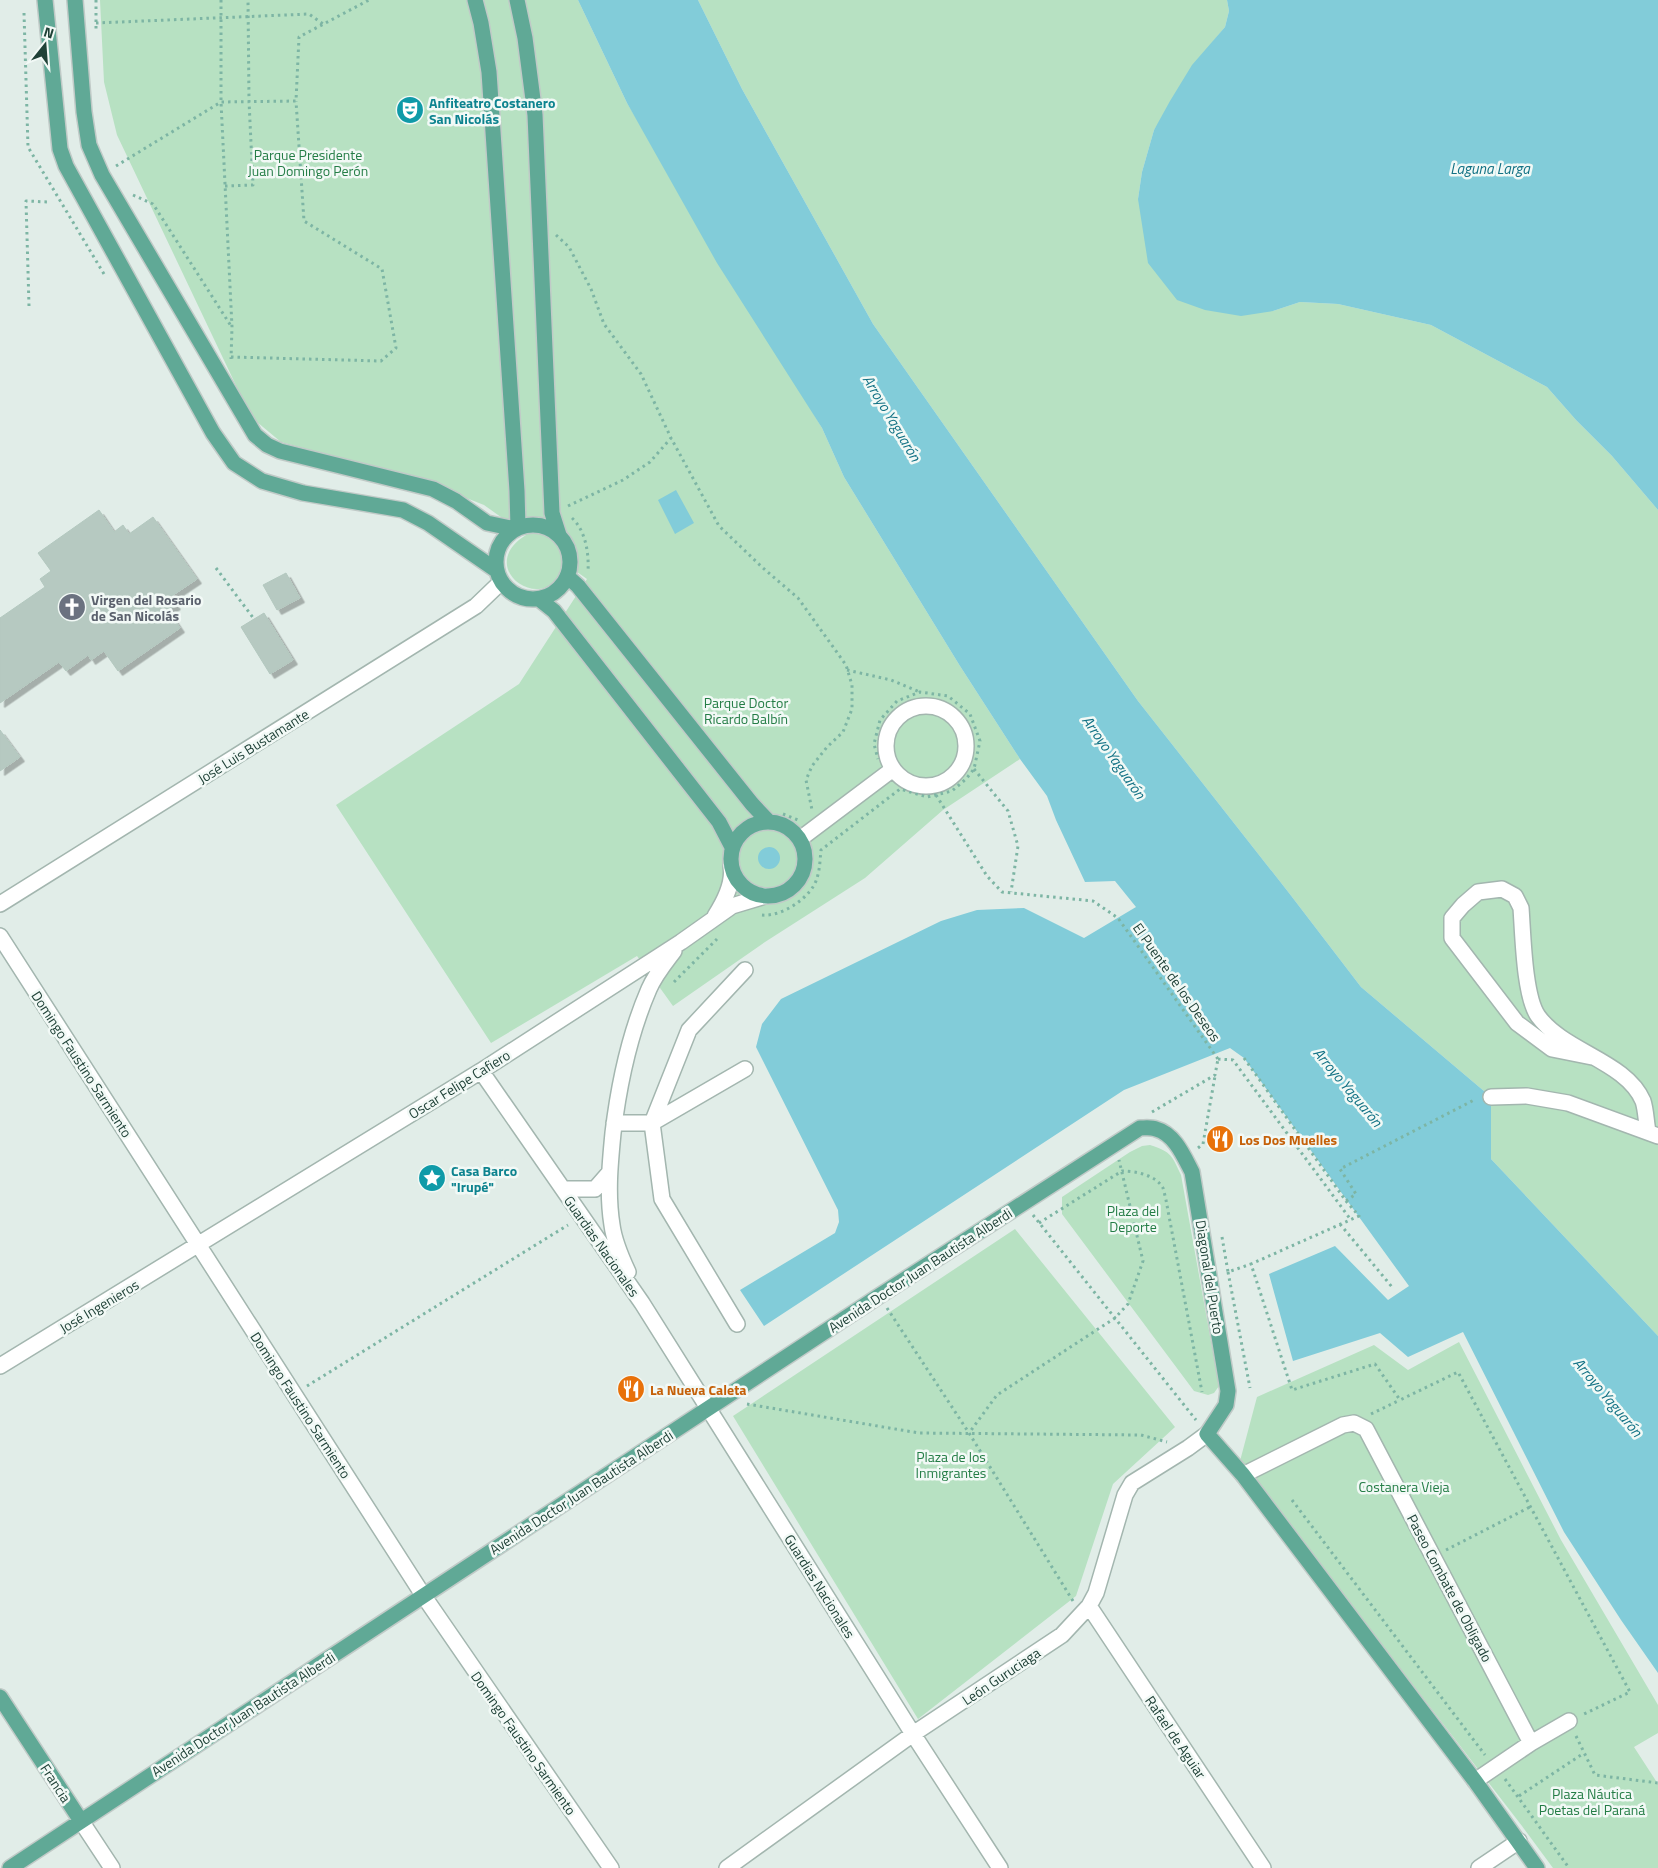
<svg xmlns="http://www.w3.org/2000/svg" width="1658" height="1868" font-family="'Titillium Web',sans-serif">
<style>
.green{fill:#b7e1c2}
.water{fill:#82ccd9}
.building{fill:#b6c9c1;stroke:#b3c8bf;filter:url(#shadow)}
.lines{fill:none;stroke-linecap:round;stroke-linejoin:round}
.minor-casing{stroke:#a3b6af;stroke-width:18}
.major-casing{stroke:#c0cac7;stroke-width:18}
.path{stroke:#7db5a4;stroke-width:3;stroke-dasharray:2.5 4;stroke-linecap:butt}
.minor{stroke:#fff;stroke-width:15}
.major{stroke:#60a996;stroke-width:15}
.labels{text-anchor:middle;dominant-baseline:central;stroke-width:5;stroke-linejoin:round;paint-order:stroke}
.culture-label{font-size:14px;font-weight:bold;fill:#0d838f;stroke:#f2f9f6;text-anchor:start}
.park-label{font-size:14px;fill:#247d46;stroke:#f2f9f6}
.worship-label{font-size:14px;font-weight:bold;fill:#5b616d;stroke:#f2f9f6;text-anchor:start}
.street-label{font-size:14px;fill:#1f4137;stroke:#f2f9f6}
.food-label{font-size:14px;font-weight:bold;fill:#c56008;stroke:#f2f9f6;text-anchor:start}
.water-label{font-size:15px;font-style:italic;fill:#117184;stroke:#f2f9f6}
</style>
<defs>
<filter id="shadow"><feDropShadow dx="4.5" dy="4.5" stdDeviation="0" flood-color="#0004"/></filter>
</defs>
<rect width="100%" height="100%" fill="#e1ede8"/>
<path class="green" d="M100,0H578L627,103L822,428L844,477L960,666L1020,759L943,810L865,878L765,942L673,1006L637,956L491,1043L336,805L519,684L587,579L563,562C553,621 470,570 526,535L484,505L421,480L281,442L251,417L117,135L104,82Z
M698,0H1227L1229,11L1225,27L1210,45L1154,130L1142,172L1138,199L1273,311L1300,302L1338,304L1431,325L1547,387L1576,420L1612,456L1658,510V1336L1491,1159V1097L1361,987L1289,893L1138,701L873,324L742,89Z
M1150,1145C1172,1152 1172,1156 1181,1175L1219,1386L1214,1393L1208,1395L1194,1391L1062,1214V1197L1130,1152L1142,1146Z
M1015,1229L1175,1427L1113,1484L1076,1596L918,1719L733,1416Z
M1459,1342L1561,1540L1658,1705V1733L1634,1747L1658,1784V1868H1553L1522,1826L1240,1461L1257,1397L1374,1345L1408,1370Z"/>
<path class="water" d="M578,0H698L742,89L873,324L1138,701L1289,893L1361,987L1491,1097V1159L1658,1336V1673L1621,1620L1564,1532L1463,1332L1408,1357L1380,1333L1293,1361L1269,1274L1335,1246L1388,1300L1409,1286L1244,1058L1230,1048L1124,1090L764,1326L740,1290L835,1233L839,1222L838,1210L756,1047L762,1024L781,999L941,921L977,910L1024,908L1084,938L1136,907L1115,881L1085,882L1056,820L1047,796L1020,759L960,666L844,477L822,428L717,263L627,103Z
M1227,0H1658V510L1612,456L1576,420L1547,387L1431,325L1338,304L1300,302L1273,311L1241,316L1205,310L1177,300L1148,263L1138,199L1142,172L1154,130L1170,101L1192,65L1225,27L1229,11Z
M676,490L694,523L675,534L658,500Z
M758 858a11 11 0 1 1 22 0a11 11 0 1 1-22 0Z"/>
<path class="building" d="M99,510L114,532L123,525L129,534L153,517L197,579L170,597L176,605L168,610L180,628L118,671L104,651L91,660L88,655L66,671L59,662L0,703V618L45,587L40,579L51,571L38,553Z
M286,573L300,598L277,610L263,585Z
M264,613L293,660L270,674L241,627Z
M0,730L20,757L0,771Z"/>
<g class="lines">
<g class="minor-casing">
<path id="minor" d="M886 746a40 40 0 1 1 80 0a40 40 0 1 1-80 0Z
M800,839L893,769
M0,904L476,606L501,582
M715,916C724,902 734,883 731,866
M0,936L423,1595L611,1868
M1592,1057L1552,1049L1517,1023L1452,938V918L1463,905L1478,892L1502,889L1515,896L1521,908C1523,934 1524,996 1538,1016C1564,1052 1626,1061 1643,1101C1646,1110 1646,1122 1648,1131
M745,1069L652,1123L689,1030L745,970
M481,1071L642,1303L913,1734L1000,1868
M1491,1097L1527,1096L1568,1103L1658,1136
M614,1123H652L662,1199L737,1324
M563,1189H595L609,1173
M628,1272C621,1257 614,1241 612,1225C607,1194 610,1164 613,1133C619,1083 629,1035 649,989C655,975 665,963 674,951
M0,1366L481,1071L681,942L732,906L765,896
M1243,1475L1343,1425L1354,1423L1366,1429L1531,1743
M1089,1606L1263,1868
M1475,1781L1531,1743L1569,1721
M81,1821L112,1868
M727,1868L913,1734L1062,1635L1089,1606L1096,1593L1125,1495L1132,1483L1188,1448L1207,1434
M1479,1868L1519,1841"/>
</g>
<g class="major-casing">
<path id="major" d="M45,0L60,149L66,166L213,433L234,463L262,481L303,493L403,510L428,523L496,570
M75,0L84,112L89,145L102,175L255,435L267,445L280,451L433,489L456,501L487,523L515,529
M475,0L481,23L489,72L517,491L518,528
M517,0L525,38L535,115L552,513L559,535
M496 562a37 37 0 1 1 74 0a37 37 0 1 1-74 0Z
M567,576L578,586L752,804L768,821
M539,599L554,611L719,822L732,847
M731 859a37 37 0 1 1 74 0a37 37 0 1 1-74 0Z
M0,1697L81,1821
M10,1868L879,1296L1140,1128C1145,1128 1151,1127 1156,1129C1175,1134 1184,1157 1192,1172L1228,1391L1226,1405L1207,1434L1243,1475L1475,1781L1537,1868"/>
</g>
<path class="path" d="M96,0V32
M221,0V102L232,327L231,359
M24,13L28,147L104,274
M96,23L309,14L323,24
M116,166L221,102L296,101L299,37L369,0
M225,186L253,185L249,101L248,0
M133,195L153,204L231,326
M556,235L569,247L591,289L604,324L641,374L671,438L719,526L763,568L798,598L846,665L852,685V709L843,732L827,747L812,766L806,780L812,810
M29,306L26,201L48,202
M231,357L381,361L396,348L382,269L304,221L296,101
M568,506L623,480L650,462L671,438
M572,518C586,531 589,554 588,572
M216,568L254,619
M847,670L891,680L920,692
M974,769L1008,811L1018,846L1011,892
M936,795L987,876L1002,892L1093,901L1118,918L1218,1059
M783,814L798,820
M762,915C782,917 812,897 817,878C820,869 820,859 821,850L900,789L927,797L952,791L966,779L974,769L980,741L970,714L948,696L920,692L897,701L880,720L874,744L878,759
M674,982L717,939
M1244,1058L1346,1201L1359,1216L1251,1264L1292,1390L1375,1364L1400,1400L1458,1372L1630,1692L1582,1715
M1218,1059L1233,1060L1351,1220
M1152,1112L1215,1075L1218,1059
M1198,1148L1203,1144L1215,1076
M1346,1201L1356,1194L1340,1169L1476,1099
M1033,1215L1196,1420
M1039,1223L1122,1171C1135,1171 1156,1175 1163,1188C1164,1191 1165,1196 1166,1200L1202,1392
M1340,1224L1392,1287
M1222,1237L1228,1272L1251,1264
M1228,1272L1250,1388
M887,1308L969,1433
M307,1386L568,1225
M747,1404L919,1433L1141,1435L1167,1442
M1371,1414L1400,1400
M1292,1500L1485,1755
M1446,1550L1530,1507
M1073,1601L969,1433L997,1395L1115,1318L1128,1304L1143,1261L1119,1160
M1576,1736L1595,1775L1658,1783
M1505,1779L1569,1868
M1519,1796L1584,1753"/>
<use href="#minor" class="minor"/>
<use href="#major" class="major"/>
</g>
<defs>
<g id="theatre-disc" transform="scale(1.4375)"><circle r="9.5" fill="#0f9aa8" stroke="#f2f9f6"/><path d="M-5-5.5Q0-4 5-5.5V0Q5 5 0 6Q-5 5-5 0ZM-3.3-2.5H-1v1.5H-3.3ZM1-2.5H3.3v1.5H1ZM-2.8 1Q0 5.5 2.8 1Z" fill="#fff"/></g>
<g id="church-disc" transform="scale(1.4375)"><circle r="9.5" fill="#6b7280" stroke="#f2f9f6"/><path d="M-1.2-6h2.4v3.5h3.3v2.4h-3.3V6h-2.4V-.1h-3.3v-2.4h3.3Z" fill="#fff"/></g>
<g id="restaurant-disc" transform="scale(1.4375)"><circle r="9.5" fill="#e8710a" stroke="#f2f9f6"/><path d="M-5-6h1v4h1v-4h1v4h1v-4h1v5L-1.5 .5V6h-2V.5L-5-1ZM5-6V6H3V1.5H1.5Q1.5-4 5-6Z" fill="#fff"/></g>
<g id="sight-disc" transform="scale(1.4375)"><circle r="9.5" fill="#0f9aa8" stroke="#f2f9f6"/><path d="M0-6L1.8-2.2L6-1.7L2.9 1.2L3.7 5.4L0 3.3L-3.7 5.4L-2.9 1.2L-6-1.7L-1.8-2.2Z" fill="#fff"/></g>
</defs>
<g fill-rule="evenodd">
<use href="#theatre-disc" x="410" y="110"/>
<use href="#church-disc" x="72" y="607"/>
<use href="#restaurant-disc" x="1220" y="1139"/>
<use href="#sight-disc" x="432" y="1178"/>
<use href="#restaurant-disc" x="631" y="1389"/>
</g>
<g class="labels">
<g class="culture-label">
<text x="429" y="102">Anfiteatro Costanero<tspan x="429" dy="16">San Nicolás</tspan></text>
<text x="451" y="1170">Casa Barco<tspan x="451" dy="16">"Irupé"</tspan></text>
</g>
<g class="park-label">
<text x="308" y="154">Parque Presidente<tspan x="308" dy="16">Juan Domingo Perón</tspan></text>
<text x="746" y="702">Parque Doctor<tspan x="746" dy="16">Ricardo Balbín</tspan></text>
<text x="1133" y="1210">Plaza del<tspan x="1133" dy="16">Deporte</tspan></text>
<text x="951" y="1456">Plaza de los<tspan x="951" dy="16">Inmigrantes</tspan></text>
<text x="1404" y="1486">Costanera Vieja</text>
<text x="1592" y="1793">Plaza Náutica<tspan x="1592" dy="16">Poetas del Paraná</tspan></text>
</g>
<g class="worship-label">
<text x="91" y="599">Virgen del Rosario<tspan x="91" dy="16">de San Nicolás</tspan></text>
</g>
<g class="street-label">
<text transform="translate(253 746) rotate(-32)">José Luis Bustamante</text>
<text transform="translate(1177 982) rotate(55)">El Puente de los Deseos</text>
<text transform="translate(82 1064) rotate(57)">Domingo Faustino Sarmiento</text>
<text transform="translate(459 1084) rotate(-32)">Oscar Felipe Cafiero</text>
<text transform="translate(602 1246) rotate(55)">Guardias Nacionales</text>
<text transform="translate(920 1270) rotate(-33)">Avenida Doctor Juan Bautista Alberdi</text>
<text transform="translate(1210 1277) rotate(81)">Diagonal del Puerto</text>
<text transform="translate(99 1306) rotate(-31)">José Ingenieros</text>
<text transform="translate(301 1405) rotate(57)">Domingo Faustino Sarmiento</text>
<text transform="translate(581 1492) rotate(-33)">Avenida Doctor Juan Bautista Alberdi</text>
<text transform="translate(820 1586) rotate(58)">Guardias Nacionales</text>
<text transform="translate(1450 1588) rotate(62)">Paseo Combate de Obligado</text>
<text transform="translate(1001 1676) rotate(-34)">León Guruciaga</text>
<text transform="translate(243 1714) rotate(-33)">Avenida Doctor Juan Bautista Alberdi</text>
<text transform="translate(1176 1737) rotate(56)">Rafael de Aguiar</text>
<text transform="translate(524 1743) rotate(55)">Domingo Faustino Sarmiento</text>
<text transform="translate(56 1783) rotate(57)">Francia</text>
</g>
<g class="food-label">
<text x="1239" y="1139">Los Dos Muelles</text>
<text x="650" y="1389">La Nueva Caleta</text>
</g>
<g class="water-label">
<text x="1490" y="168">Laguna Larga</text>
<text transform="translate(892 418) rotate(59)">Arroyo Yaguarón</text>
<text transform="translate(1114 757) rotate(55)">Arroyo Yaguarón</text>
<text transform="translate(1348 1087) rotate(50)">Arroyo Yaguarón</text>
<text transform="translate(1608 1397) rotate(50)">Arroyo Yaguarón</text>
</g>
</g>
<g transform="translate(45 45) rotate(17)" stroke="#f2f9f6" stroke-width="4" paint-order="stroke">
<path d="M0-4L9 19L0 12L-9 19Z" fill="#1f4137"/>
<text y="-8" font-size="14" font-weight="bold" text-anchor="middle" fill="#1f4137">N</text>
</g>
</svg>
